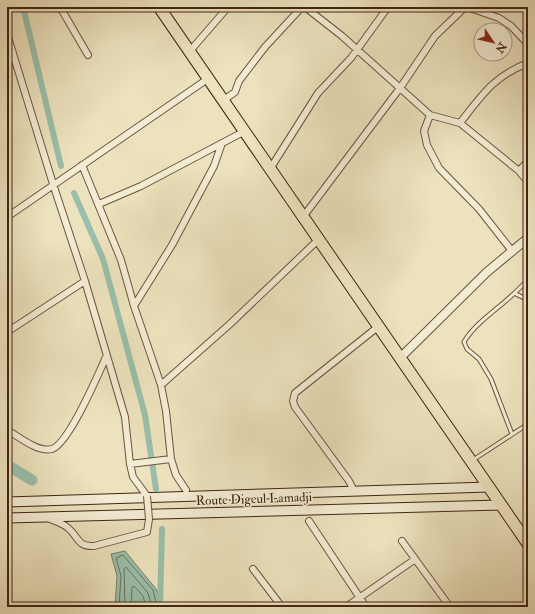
<svg xmlns="http://www.w3.org/2000/svg" width="535" height="614" font-family="'IM FELL Double Pica',serif">
<style>
.water{fill:#9abfab;stroke:#76816e}
.lines{fill:none;stroke-linecap:round;stroke-linejoin:round}
.shore{stroke:#6e725f;stroke-width:1}
.canal{stroke:#9abfab;stroke-width:6}
.river{stroke:#9abfab;stroke-width:11}
.service-casing{stroke:#6c543e;stroke-width:5}
.minor-casing{stroke:#6c543e;stroke-width:8}
.tertiary-casing{stroke:#6c543e;stroke-width:10}
.secondary-casing{stroke:#412513;stroke-width:11}
.trunk-casing{stroke:#412513;stroke-width:13}
.service{stroke:#f3ecd4;stroke-width:3}
.minor{stroke:#f3ecd4;stroke-width:6}
.tertiary{stroke:#f3ecd4;stroke-width:8}
.secondary{stroke:#f3ecd4;stroke-width:9}
.trunk{stroke:#ece2bd;stroke-width:11}
.minor-bridge-casing{stroke:#6c543e;stroke-width:8;stroke-linecap:butt}
.minor-bridge{stroke:#f3ecd4;stroke-width:6}
.labels{text-anchor:middle;dominant-baseline:central;stroke-width:3;stroke-linejoin:round;paint-order:stroke}
.street-label{font-size:13px;fill:#412513;stroke:#f3ecd4}
</style>
<rect width="100%" height="100%" fill="#ece2bd"/>
<filter id="stains"><feTurbulence type="fractalNoise" baseFrequency=".005" numOctaves="4"/><feColorMatrix values="0 0 0 0 .2 0 0 0 0 .09 0 0 0 0 .02 0 0 0 .5 -.17"/></filter>
<radialGradient id="worn" r=".72"><stop offset=".6" stop-color="#630" stop-opacity="0"/><stop offset="1" stop-color="#630" stop-opacity=".3"/></radialGradient>
<path class="water" d="M125,551L156,589L163,607H115L117,576L111,554Z"/>
<g class="lines">
<path class="shore" d="M119,607L121,576L116,558L123,555L153,590L157,607
M125,607L124,569L126,567L148,593L152,607
M131,607L132,587L134,586L143,596L146,607"/>
<path class="canal" d="M23,7L61,166
M74,193L103,259L145,415L156,489
M160,607L162,529"/>
<path class="river" d="M7,465L32,480"/>
<g class="service-casing">
<path id="service" d="M516,294L528,300
M512,434L491,379L479,359L467,349L464,342C476,320 510,302 528,279
M473,460L528,424"/>
</g>
<g class="minor-casing">
<path id="minor" d="M60,7L88,55
M305,7L342,36L430,115L424,131L427,145L439,168L479,209L512,251
M467,7L499,18L511,26L528,44
M7,34L53,184L85,281L125,417L130,464L133,477L147,496
M190,51L228,7
M224,100L235,92L239,81L265,47L302,7
M430,115L460,123L519,171L528,182
M460,123C482,95 494,76 528,63
M82,165L121,260L134,306L161,385L166,411L171,459L176,475L186,490
M270,169L318,93L351,58L388,7
M519,171L528,161
M99,204L141,186L245,131
M7,217L209,78
M303,217L400,88L435,36L465,7
M134,306L172,245L214,166L222,143
M7,332L85,281
M161,385L230,324L319,239
M7,430C18,436 38,453 52,449C69,443 98,375 106,357
M130,464L171,459
M354,491L349,481L295,407L293,401L295,393L379,326
M48,518C54,521 63,523 68,528C79,537 77,547 94,546L147,532L149,519
M309,521L366,607
M402,541L450,607
M253,569L282,607
M346,607L414,560"/>
</g>
<g class="tertiary-casing">
<path id="tertiary" d="M400,358L487,272L528,238"/>
</g>
<g class="secondary-casing">
<path id="secondary" d="M7,502L489,487
M7,518L501,505"/>
</g>
<g class="trunk-casing">
<path id="trunk" d="M159,7L528,544"/>
</g>
<use href="#service" class="service"/>
<use href="#minor" class="minor"/>
<use href="#tertiary" class="tertiary"/>
<use href="#secondary" class="secondary"/>
<use href="#trunk" class="trunk"/>
<g class="minor-bridge-casing">
<path id="minor-bridge" d="M147,496L149,519"/>
</g>
<use href="#minor-bridge" class="minor-bridge"/>
</g>
<g class="labels">
<g class="street-label">
<text transform="translate(254 499) rotate(-2)">Route Digeul Lamadji</text>
</g>
</g>
<rect width="535" height="614" fill="none" stroke="#ece2bd" stroke-width="24"/>
<rect x="8" y="8" width="519" height="598" fill="none" stroke="#412513" stroke-width="2"/>
<rect x="12" y="12" width="511" height="590" fill="none" stroke="#412513"/>
<g transform="translate(493 42) rotate(125)"><circle r="19" fill="#f3ecd4" stroke="#ac9c87"/>
<path d="M0-3L7 15L0 10L-7 15Z" fill="#8f2418"/>
<text y="-6" font-size="11" font-weight="bold" text-anchor="middle" fill="#412513">N</text>
</g>
<rect width="100%" height="100%" filter="url(#stains)"/>
<rect width="100%" height="100%" fill="url(#worn)"/>
</svg>
